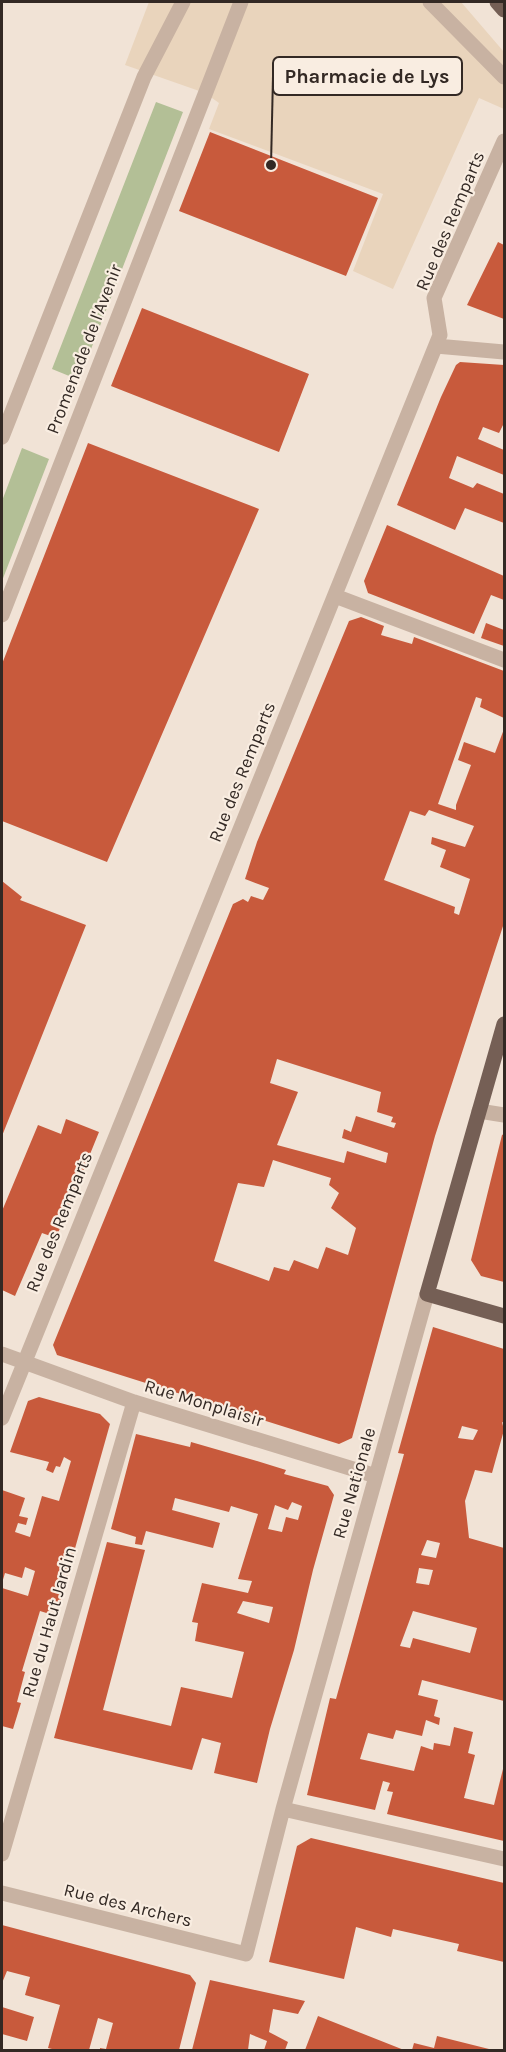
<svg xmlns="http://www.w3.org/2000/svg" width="506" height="2052" font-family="Karla,sans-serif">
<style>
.green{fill:#b3bf96}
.plaza{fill:#e9d4bc}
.building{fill:#c85a3c;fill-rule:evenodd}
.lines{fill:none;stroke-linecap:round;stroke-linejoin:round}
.minor{stroke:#c8b2a2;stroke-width:15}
.major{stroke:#755f55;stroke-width:15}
.labels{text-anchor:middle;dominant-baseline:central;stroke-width:4.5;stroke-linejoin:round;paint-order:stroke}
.street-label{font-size:18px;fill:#332924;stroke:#f9ede1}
.leader{fill:none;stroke:#332924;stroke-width:2}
.callout-dot{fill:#332924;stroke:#f9ede1;stroke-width:2}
.callout{fill:#f9ede1;stroke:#332924;stroke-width:2}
.callout-label{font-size:20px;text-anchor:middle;font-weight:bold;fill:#332924}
</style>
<rect width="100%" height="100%" fill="#f1e3d6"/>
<path class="green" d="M156,102L183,112L79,380L52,369Z
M22,448L49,459L2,581V501Z"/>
<path class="plaza" d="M149,2H461L504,52V109L479,98L393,289L353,271L383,194L209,129L219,103L205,93L125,65Z"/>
<path class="building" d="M210,132L378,198L346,276L179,211Z
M498,242L504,245V319L467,305Z
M142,308L309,374L279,452L111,386Z
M460,362L504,365V423L499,433L483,427L478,439L504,450V475L457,456L449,478L473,488L477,483L504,494V523L465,508L455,530L397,505L441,397L456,365Z
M88,443L259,509L107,862L2,821V664Z
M387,525L504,576V600L491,595L474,634L368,593L364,581Z
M361,617L384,626L381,635L412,644L414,637L504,671V718L480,707L482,699L476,697L438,804L456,810V805L471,765L458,760L464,742L495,753L504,729V923L435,1136L352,1438L339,1444L57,1355L53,1345L233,904L243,899L248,902L251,896L263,900L269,888L245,879L257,842L349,621ZM429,810L474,826L465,847L432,837L431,844L446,850L440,867L470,879L459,915L454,913L455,907L384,880L410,811L425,816ZM277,1059L381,1092L377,1112L393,1117L391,1122L396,1123L394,1128L356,1116L351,1132L344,1129L342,1138L388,1153L386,1163L347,1151L344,1163L277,1145L298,1092L270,1083ZM273,1160L331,1178L329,1185L339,1193L331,1208L356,1228L348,1255L326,1247L318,1269L294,1260L289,1271L274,1267L269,1281L214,1261L238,1183L264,1187Z
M486,623L504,630V646L481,638Z
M2,881L22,897L20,900L86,925L2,1136Z
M66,1119L99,1132L56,1238L42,1233L15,1296L2,1290V1211L38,1125L61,1134Z
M504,1134V1282L481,1276L471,1260L502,1135Z
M433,1327L504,1349V1423L502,1422L504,1430L492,1473L475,1470L465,1501L469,1538L504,1548V1701L422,1680L418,1695L438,1700L434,1716L440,1718L439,1725L426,1720L422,1736L396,1730L393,1739L368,1733L360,1759L414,1771L421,1746L433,1750L434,1743L450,1746L454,1727L473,1732L468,1753L475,1755L464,1798L494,1805L504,1765V1841L387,1814L393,1792L387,1791L390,1783L383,1781L375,1810L307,1795L330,1698L336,1699L404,1454L398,1453ZM462,1426L478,1430L473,1440L458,1438ZM427,1540L440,1543L436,1558L421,1555ZM419,1568L433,1570L429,1585L416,1583ZM413,1611L477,1628L470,1653L413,1638L410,1648L400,1646Z
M39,1397L100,1414L110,1424L56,1616L40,1611L22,1671L25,1672L17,1702L21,1703L13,1729L2,1726V1588L28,1596L35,1571L25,1567L22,1578L5,1573L2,1583V1490L25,1498L19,1516L28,1518L26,1525L18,1523L15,1532L30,1537L42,1496L59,1501L71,1461L64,1457L60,1467L56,1466L53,1473L46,1470L49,1462L10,1452L28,1401Z
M136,1434L190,1447L191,1442L257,1461L286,1470L284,1474L328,1486L334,1495L313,1570L294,1650L270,1729L257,1783L214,1773L221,1743L202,1738L192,1770L54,1738L107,1542L145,1550L103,1710L171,1726L181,1687L232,1698L244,1652L195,1641L198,1623L192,1622L202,1583L248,1593L252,1581L238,1579L258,1514L231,1506L229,1512L175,1498L172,1510L220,1523L213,1548L146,1531L142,1545L135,1544L136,1537L111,1529ZM292,1502L302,1506L298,1520L286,1517L282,1532L268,1529L275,1505L288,1510ZM243,1601L273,1607L269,1623L237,1613Z
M311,1838L504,1883V1962L457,1951L459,1944L393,1929L391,1937L356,1927L344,1979L269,1962L297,1846Z
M2,1925L190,1975L196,1983L179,2050H100V2048L106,2049L113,2023L98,2018L89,2050H56L48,2048L60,2005L25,1995L30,1977L7,1971L2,1983Z
M210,1980L305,2001L298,2014L273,2009L269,2032L288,2042L285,2050H264L267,2041L250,2034L248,2050H192Z
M2,2007L34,2017L27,2041L2,2034Z
M318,2016L404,2050H305Z
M437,2036L493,2050H412L414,2043L434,2048Z"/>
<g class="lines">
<path class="minor" d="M430,2L504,77
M436,346L504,352
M2,437L144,77L183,2
M335,596L504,660
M2,615L241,2
M479,1111L504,1115
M2,1354L134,1402L376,1476
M2,1418L440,335L434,298L504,141
M283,1809L504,1859
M2,1854L134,1402
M2,1893L246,1954L283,1809L427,1294"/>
<path class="major" d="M497,2L504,10
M504,1024L427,1294L504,1316"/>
</g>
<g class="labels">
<g class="street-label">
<text transform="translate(450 221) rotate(-67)">Rue des Remparts</text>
<text transform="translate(84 349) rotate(-69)">Promenade de l'Avenir</text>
<text transform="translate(242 772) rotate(-68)">Rue des Remparts</text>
<text transform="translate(59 1222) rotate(-68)">Rue des Remparts</text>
<text transform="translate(204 1403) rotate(17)">Rue Monplaisir</text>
<text transform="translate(354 1483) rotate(-74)">Rue Nationale</text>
<text transform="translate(49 1622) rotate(-74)">Rue du Haut Jardin</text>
<text transform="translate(128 1905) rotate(14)">Rue des Archers</text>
</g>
</g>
<path class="leader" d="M271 165L273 76"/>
<circle class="callout-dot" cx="271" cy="165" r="6"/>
<rect class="callout" x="273" y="57" width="189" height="38" rx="6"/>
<g class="callout-label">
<text x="367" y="83">Pharmacie de Lys</text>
</g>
<rect width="506" height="2052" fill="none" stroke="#332924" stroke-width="6"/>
</svg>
